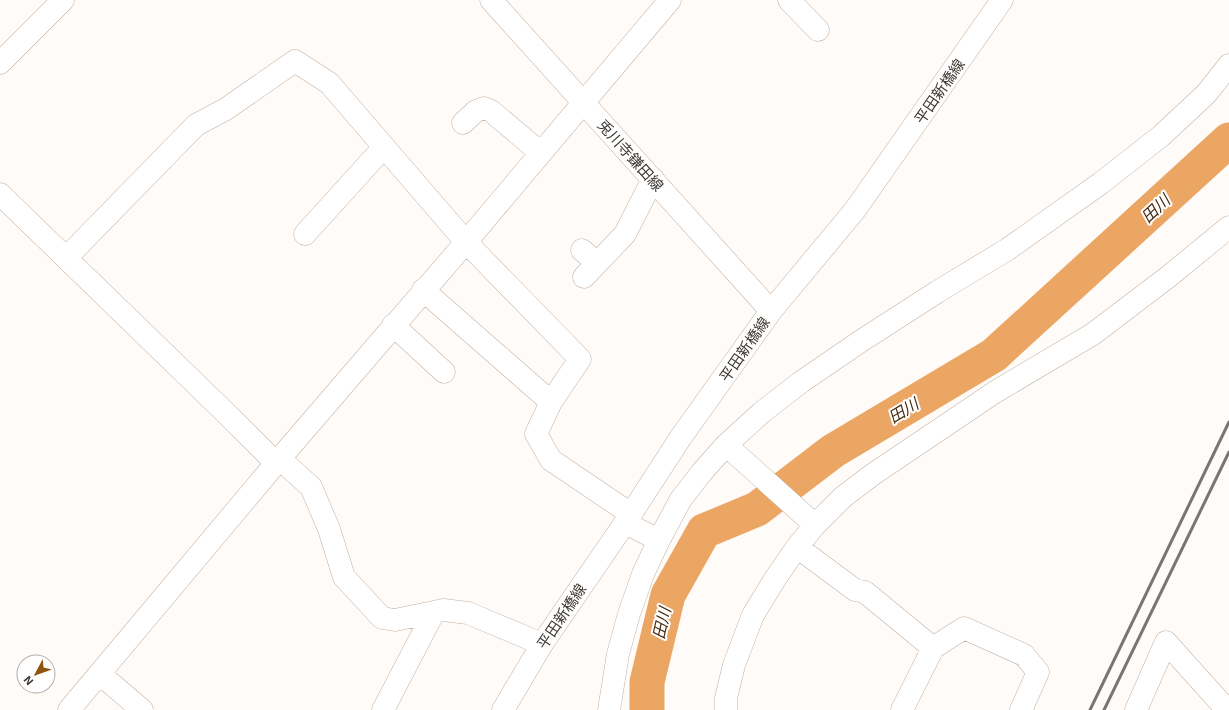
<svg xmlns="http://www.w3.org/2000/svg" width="1229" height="710" font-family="'Exo 2','Noto Sans JP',sans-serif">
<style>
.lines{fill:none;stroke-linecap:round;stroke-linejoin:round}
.river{stroke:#eca664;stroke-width:35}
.minor-casing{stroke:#c1b1a4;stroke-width:23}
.major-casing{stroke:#c1b1a4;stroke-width:23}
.minor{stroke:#fff;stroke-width:22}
.major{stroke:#fff;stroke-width:22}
.rail{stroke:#7a7570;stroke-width:3}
.labels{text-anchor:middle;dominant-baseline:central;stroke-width:4;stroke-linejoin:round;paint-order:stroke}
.street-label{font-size:15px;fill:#3e3832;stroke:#fff}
.water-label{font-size:16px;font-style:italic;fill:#462a0d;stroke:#fff}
</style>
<rect width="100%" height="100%" fill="#fefbf8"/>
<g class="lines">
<path class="river" d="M647,710V682L668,595L704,531L757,509L833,451L994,355L1229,140"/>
<g class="minor-casing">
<path id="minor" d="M789,0L818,30
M0,63L63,0
M463,123L476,111L484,108L491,111L541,153
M0,194L232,419L276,463
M305,234L384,147
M582,250L597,263
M66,258L196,125L226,109L295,61L329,83L466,242L580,359L551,402L536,434L551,460L631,514
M584,277L625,234L653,179
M423,290L551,402
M393,325L444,372
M726,445L815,525
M280,459L311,487L329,529L344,577L382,618L395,620L434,612
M625,523L659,540
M797,547L855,590L865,592L933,648
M100,674L142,710
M69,710L276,463L466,242L670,0
M383,710L434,612L443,610L468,613L542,644
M609,710L618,654L629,614L643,574L659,540L681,499L702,472L726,445L761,413L801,382L861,341L937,292L1008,249L1101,183L1161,136L1206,94L1229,65
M726,710V698L734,665L753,615L775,579L797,547L815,525L843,497L872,475L995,392L1093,334L1168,277L1229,227
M902,710L933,648L964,628L1024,655L1038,672L1021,710
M1136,710L1166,642L1227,710"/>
</g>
<g class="major-casing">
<path id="major" d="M491,0L771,311
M503,710L542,644L631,514L681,437L771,311L855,210L1002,0"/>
</g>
<use href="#minor" class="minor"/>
<use href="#major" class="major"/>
<path class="rail" d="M1090,710L1229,422
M1104,710L1229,452"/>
</g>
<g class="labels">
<g class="street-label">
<text transform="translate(939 91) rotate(-55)">平田新橋線</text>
<text transform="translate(631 155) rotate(48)">兎川寺鎌田線</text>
<text transform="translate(744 349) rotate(-55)">平田新橋線</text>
<text transform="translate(561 616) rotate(-56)">平田新橋線</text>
</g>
<g class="water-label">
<text transform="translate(1155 208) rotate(-43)">田川</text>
<text transform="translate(903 410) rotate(-31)">田川</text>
<text transform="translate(661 623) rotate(-77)">田川</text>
</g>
</g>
<g transform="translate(36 674) rotate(229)"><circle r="19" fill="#ffffff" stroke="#b2afad"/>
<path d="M0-3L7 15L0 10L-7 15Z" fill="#8e5410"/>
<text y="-6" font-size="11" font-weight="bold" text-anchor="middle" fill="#3e3832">N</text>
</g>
</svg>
